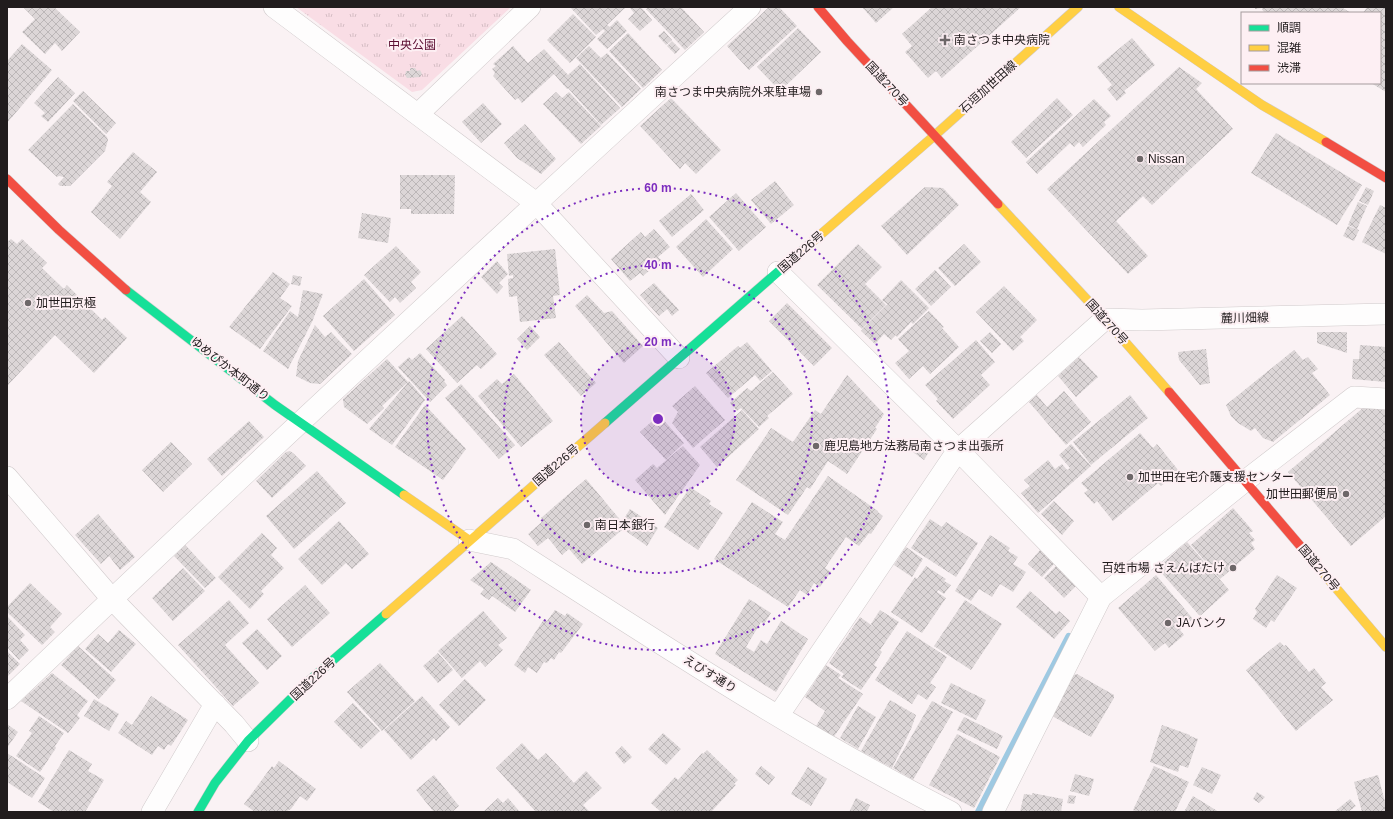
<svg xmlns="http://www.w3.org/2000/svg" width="1393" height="819" font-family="Helvetica,'Noto Sans JP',sans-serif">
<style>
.park{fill:url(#park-tufts)}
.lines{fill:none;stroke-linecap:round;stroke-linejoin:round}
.stream{stroke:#9ec9e2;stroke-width:8}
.building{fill:url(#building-cross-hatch)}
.street-casing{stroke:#d0cacb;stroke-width:22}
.fast-casing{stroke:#d0cacb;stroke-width:10}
.slow-casing{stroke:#d0cacb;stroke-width:10}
.jam-casing{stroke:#d0cacb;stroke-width:10}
.street{stroke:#fefdfd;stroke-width:21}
.fast{stroke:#16e098;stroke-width:9}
.slow{stroke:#ffcf43;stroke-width:9}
.jam{stroke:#f24e42;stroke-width:9}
.ring{fill:none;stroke:#7b2cbf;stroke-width:2;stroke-dasharray:2 4}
.poi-dot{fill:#6d6768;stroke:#fdeff3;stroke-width:1.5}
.labels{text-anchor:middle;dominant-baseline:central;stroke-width:4;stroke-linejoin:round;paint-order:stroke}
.poi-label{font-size:12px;fill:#211c1d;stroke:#fdeff3;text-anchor:start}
.park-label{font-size:12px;fill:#5b0e31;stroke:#fdeff3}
.street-label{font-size:12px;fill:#211c1d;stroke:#fdeff3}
.centre{fill:#7b2cbf;stroke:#fdeff3;stroke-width:2}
.ring-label{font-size:12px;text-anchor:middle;font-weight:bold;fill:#7b2cbf;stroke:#fdeff3;stroke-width:4;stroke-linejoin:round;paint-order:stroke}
</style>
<defs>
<pattern id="park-tufts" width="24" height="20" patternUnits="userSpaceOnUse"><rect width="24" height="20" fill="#f9dde5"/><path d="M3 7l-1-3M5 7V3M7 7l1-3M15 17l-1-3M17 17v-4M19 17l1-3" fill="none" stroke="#d5bdc4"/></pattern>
<pattern id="building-cross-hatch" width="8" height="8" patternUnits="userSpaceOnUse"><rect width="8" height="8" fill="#dcd6d7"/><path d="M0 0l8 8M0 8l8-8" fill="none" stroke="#bcb7b8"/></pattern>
</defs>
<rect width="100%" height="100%" fill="#faf2f4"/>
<path class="park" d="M296,7H511L422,90L412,92Z"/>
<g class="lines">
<path class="stream" d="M979,812L1069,637"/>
</g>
<path class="building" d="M23,7H54L80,32L62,51L55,43L45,54L22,32L35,19Z
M570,7H626L607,25L610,27L617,20L627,31L607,49L597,39L605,31L603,29L596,35Z
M631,7H641L652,20L640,31L628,19L634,13L630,8Z
M649,7H681L704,32L685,50L646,9Z
M769,7H779L797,26L749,70L727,46Z
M862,7H894L876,23Z
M932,7H1021L942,78L936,71L928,78L905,52L912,46L902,34Z
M1255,7H1341L1351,13H1266L1263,11L1262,8L1255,9Z
M1367,7H1386V92L1371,83H1380V13H1363Z
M573,14L596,37L570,63L547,40Z
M798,28L821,52L780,91L757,67Z
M664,31L672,40L666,45L658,36Z
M628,33L662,70L643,88L609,51Z
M1132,38L1155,65L1124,91L1126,93L1117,101L1107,89L1112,85L1097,67Z
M672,41L680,49L675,54L667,46Z
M22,44L52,70L7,123V61Z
M513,46L528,63L544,49L568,75L580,64L620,108L601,125L568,88L567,89L554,74L522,103L518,98L515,100L493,76L495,73L492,69L496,66L493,64Z
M589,46L601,58L607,53L641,89L622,107L576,58Z
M1179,67L1202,83L1196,89L1233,129L1152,205L1143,196L1116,221L1148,256L1128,274L1047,189Z
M410,68H415L417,71L420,70L422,74L420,77L407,78L405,75L406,71H410Z
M58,77L75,93L48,122L41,116L45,113L34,103Z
M83,91L116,123L106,134L73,101Z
M556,92L562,98L569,92L601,126L581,144L543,104Z
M671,98L721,150L696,174L685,163L680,169L640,126Z
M1057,98L1073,115L1026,158L1011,142Z
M1094,99L1111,116L1104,122L1106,125L1083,147L1079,142L1074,147L1070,143L1037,174L1026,162Z
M483,103L502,124L481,143L462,122Z
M73,104L107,137L108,140L105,151L70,186H60L58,184L64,177L59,176L57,177L28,150Z
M525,124L556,159L541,174L517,158L504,143Z
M1276,133L1362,185L1337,225L1251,173Z
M133,152L157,172L140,192L151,202L120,239L91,212L112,186L107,182Z
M400,175H455L454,214H411V209H400Z
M775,181L794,205L771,224L751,200Z
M925,187L943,188L959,205L907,255L881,226Z
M1366,187L1374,191L1368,205L1359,201Z
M736,193L766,227L739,251L709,217Z
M691,194L704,210L672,237L659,221Z
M1358,202L1367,206L1357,229L1348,225Z
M1380,205L1386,208V254L1362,242Z
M362,213L391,218L388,243L358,238Z
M706,219L733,249L703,277L676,247Z
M1348,226L1359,230L1354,241L1343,236Z
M654,229L670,247L658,257L661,260L643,276L640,273L630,281L611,259L641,232L645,237Z
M11,239L17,244L22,239L47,263L42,268L64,289L67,285L102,320L105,317L127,338L94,373L55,335L7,386V242Z
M858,244L882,267L865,284L886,305L862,329L817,285Z
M964,244L981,262L955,286L938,268Z
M396,246L421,272L411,282L416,288L400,303L395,297L390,302L364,275Z
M555,249L560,295L553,296L556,318L520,322L517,296L509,297L508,279L513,278V275L509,276L507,254Z
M497,261L508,274L499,283L503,287L497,294L481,277Z
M935,270L951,287L931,306L915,289Z
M273,272L290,284L280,298L292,306L260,349L229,327Z
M293,275L302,277L300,286L291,284Z
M364,279L395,315L354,351L323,316Z
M901,280L929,308L913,324L911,322L897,337L896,335L891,340L884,334L875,344L861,331L888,304H887L882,300Z
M654,283L679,310L672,316L667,309L659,316L640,295Z
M1004,286L1037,320L1020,337L1024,341L1013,351L976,312Z
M303,290L323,294L312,322L288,369L263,351L290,311L298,317Z
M587,295L604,313L612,311L643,346L624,363L575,306Z
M787,303L832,348L814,366L769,321Z
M929,311L944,327L942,328L959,347L930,374L923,366L909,379L895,363L909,351L898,339Z
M462,316L497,354L481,369L477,365L457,383L426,349Z
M315,325L325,337L331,332L352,354L320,384L310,383L296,376L298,361Z
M530,326L540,337L527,350L517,339Z
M990,332L1001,344L992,353L980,341Z
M1317,332H1347V353L1317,343Z
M976,340L995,362L981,375L990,385L953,419L936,401L938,399L925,385Z
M559,342L596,383L581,396L544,355Z
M747,342L772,371L760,381L755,375L728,398L706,373L738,346L740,348Z
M1360,345L1386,347V382L1352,379L1353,359H1359Z
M1206,349L1210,383L1200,385L1179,360L1178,352Z
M1294,350L1303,360L1308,357L1318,369L1312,373L1330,395L1273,442L1263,438L1255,428L1251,431L1238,423L1231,416L1226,405Z
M420,353L445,380L444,381L447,385L430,402L410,380L411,379L410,380L398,367L409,357L412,360Z
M1079,357L1098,377L1076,397L1058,376Z
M387,359L408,382L382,406L384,408L367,424L344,407L343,399Z
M773,372L793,394L767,416L769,418L759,427L741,408L737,411L730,403L747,388L751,391Z
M514,374L553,421L521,447L478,396L497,379L502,384Z
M847,375L884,414L875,428L877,429L847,474L828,461L810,489L807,487L788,515L736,480L771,428L793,442L815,410L821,414Z
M409,381L425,400L392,445L369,429Z
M461,384L515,445L499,459L445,398Z
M695,386L725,420L693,448L672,423L678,412L672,406Z
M1064,391L1091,422L1066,445L1029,402L1037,395L1047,407Z
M1130,395L1148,418L1091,465L1073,442Z
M425,405L466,449L443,480L395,447Z
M1364,407L1386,409V516L1351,546L1288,472Z
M742,410L759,429L717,467L700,447Z
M659,415L684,443L666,460L640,432Z
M249,421L264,437L222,476L207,459Z
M1140,433L1153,448L1157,444L1179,471L1161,486L1158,483L1113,521L1097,501L1094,504L1084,493L1088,490L1081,483Z
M912,440L929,452L924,460L906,447Z
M171,442L192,464L163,492L142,470Z
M1071,444L1091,466L1038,513L1021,493L1030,486L1024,480L1048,460L1055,469L1062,464L1067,470L1070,468L1059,455Z
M683,446L700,465L665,515L635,480L653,464L657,468Z
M290,451L294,454L306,466L272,498L256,481L286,452Z
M317,471L346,503L294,549L266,516Z
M828,476L878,511V512L883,516L871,534L869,533L859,546L846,537L825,568L831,572L820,587L814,583L807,595L800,590L788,607L714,559L752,502L783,522L775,534L785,540Z
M586,479L622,522L630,509L658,528L647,546L623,529L582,564L569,549L562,555L548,538L538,546L528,534L543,521L541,518Z
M690,487L711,501L709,504L723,513L698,550L664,527Z
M1054,501L1074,521L1062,535L1041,514Z
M1233,508L1253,531L1249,533L1255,540L1251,543L1255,549L1220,579L1191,545Z
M98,514L135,557L120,570L109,556L101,564L75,535Z
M930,519L942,527L946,522L978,543L956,577L911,548Z
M339,521L369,554L352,569L346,563L322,585L298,559Z
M262,533L277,548L271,555L284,568L261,591L264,594L250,609L218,577Z
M990,535L1010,548L1008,551L1018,557L1013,564L1026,572L1013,592L1000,584L992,597L979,589L971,601L955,591Z
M1187,542L1229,590L1200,616L1157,568Z
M185,545L216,578L205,588L174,556Z
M906,547L923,559L912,577L894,565Z
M1040,550L1054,564L1042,577L1028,564Z
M491,562L531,590L515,612L492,596L489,600L480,594L484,589L470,580Z
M926,566L946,579L944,581L951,585L944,594L938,590L937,592L946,598L922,633L891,612L915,577L917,579Z
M1056,566L1076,586L1064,598L1044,578Z
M183,568L205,591L173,621L152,598Z
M1156,575L1193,619L1180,630L1184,635L1169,648L1165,643L1155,651L1118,608Z
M1277,575L1297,588L1274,622L1271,620L1266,628L1253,619L1257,612L1255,609Z
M30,583L62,614L50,627L55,632L42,645L7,612V607Z
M305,585L330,613L292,647L267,619Z
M1030,591L1056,614L1059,611L1070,621L1054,639L1016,607Z
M749,599L771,613L764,624L761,622L746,647L754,652L761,640L767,644L781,621L808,639L776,692L715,654Z
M229,600L249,623L225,645L259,683L233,706L178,645Z
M965,600L1002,624L971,670L934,646Z
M555,610L565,616L567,613L583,624L561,653L559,652L554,660L551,658L547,663L544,662L537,673L528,667L525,673L514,665L544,619L547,621Z
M880,610L899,622L880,650L882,652L874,665L877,667L861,690L841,677L844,674L829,663L860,617L874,627L871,624Z
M483,611L507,638L498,645L503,650L485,667L480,661L462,678L438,651Z
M7,616L25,635L20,640L29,650L19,660L7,647Z
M257,629L282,656L267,670L242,643Z
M119,630L136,644L111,672L85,649L98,634L108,643Z
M907,631L947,657L930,683L936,687L927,700L918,694L912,704L875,680Z
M1280,642L1284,646L1286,645L1309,672L1314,668L1326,683L1321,687L1333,700L1296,731L1246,670Z
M78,646L116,680L99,699L61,665Z
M7,651L20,664L7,677Z
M438,653L453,670L438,683L423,666Z
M380,663L415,701L382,731L347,692Z
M826,665L841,675L838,678L863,694L833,738L816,726L825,711L805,697Z
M52,673L88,701L77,715L80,718L68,733L21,701Z
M1076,674H1077L1114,695V698L1091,737L1052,716L1073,676Z
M465,679L486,700L459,726L439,705Z
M951,683L986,700L976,720L941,703Z
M151,696L188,720L171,746L168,744L164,750L158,746L152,755L118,733L126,721L132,725Z
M422,696L450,727L436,741L434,738L411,760L384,730Z
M94,699L119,714L109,731L84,716Z
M890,700L916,715L911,729L892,768L861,751Z
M932,701L953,712L913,780L893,768Z
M353,703L380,731L361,749L334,722Z
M858,706L876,717L858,749L840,738Z
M39,716L64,733L55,746L56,748L40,772L16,756L32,733L29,731Z
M964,717L1003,736L997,749L957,730Z
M7,724L18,732L7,748Z
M1162,725L1190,735V736L1198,739L1188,768L1180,765L1178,772L1150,762Z
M663,733L681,749L666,765L648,749Z
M957,734L1000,757L974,808L929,785Z
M522,743L538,760L546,753L574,783L586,771L602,788L583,805L590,812H536L496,768Z
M622,746L632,757L624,764L615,753Z
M69,750L92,764L88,771L104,780L85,812H54L38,802Z
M707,750L738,780L734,784L736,785L711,812H661L651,803L675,777L678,780L702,753L703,754Z
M7,753L45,778L32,798L7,782Z
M279,761L316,789L307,801L300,796L291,809L285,812H255L244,804L272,766L274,768Z
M761,766L775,777L769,785L755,774Z
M1154,766L1189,782L1175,812H1137L1133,810Z
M808,767L827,779L811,806L791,794Z
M1202,767L1221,775L1212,794L1193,785Z
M1075,774L1094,779L1089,796L1070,791Z
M434,775L459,806L452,812H434L416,790Z
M1378,775L1386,806V812H1362L1354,782Z
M1257,792L1265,797L1259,803L1253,799Z
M1032,793L1063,799L1061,812H1020L1024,794L1032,795Z
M1069,795L1076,796L1074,804L1067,803Z
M1193,796L1219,812H1184Z
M498,798L503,803L508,798L520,812H485L484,811Z
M856,798L870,805L867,812H849Z
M1350,799L1356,806L1348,812H1334Z"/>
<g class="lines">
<g class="street-casing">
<path id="street" d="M274,7L536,203L679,358
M418,114L530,7
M778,272L958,450L1101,597
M7,477L112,599L234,724L248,741
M469,540L513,549C656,641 799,735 951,812
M7,699C252,465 500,236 750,7
M778,716L958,450L1105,319L1142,320L1386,314
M152,812L215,704
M993,812L1101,597L1245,481L1354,397L1386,399"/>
</g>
<g class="fast-casing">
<path id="fast" d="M126,290L275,405L404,495
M605,423L804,249
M198,812L215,783L248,741L310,680L386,614"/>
</g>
<g class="slow-casing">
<path id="slow" d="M1119,7L1262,105L1326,142
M934,136L1078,7
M998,204L1105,319L1169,392
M804,249L934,136
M404,495L469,540
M1308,555L1386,647
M386,614L605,423"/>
</g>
<g class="jam-casing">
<path id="jam" d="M818,7L847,41L998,204
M1326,142L1386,178
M7,179L59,230L126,290
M1169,392L1308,555"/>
</g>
<use href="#street" class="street"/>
<use href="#fast" class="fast"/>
<use href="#slow" class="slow"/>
<use href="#jam" class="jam"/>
</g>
<circle cx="658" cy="419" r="77" fill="#7b2cbf" fill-opacity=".12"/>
<g class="ring">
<circle cx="658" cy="419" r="77"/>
<circle cx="658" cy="419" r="154"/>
<circle cx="658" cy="419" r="231"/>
</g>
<g class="poi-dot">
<path d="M943 34h4v4h4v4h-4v4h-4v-4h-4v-4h4z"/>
<circle cx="819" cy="92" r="4"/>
<circle cx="1140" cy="159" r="4"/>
<circle cx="28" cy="303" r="4"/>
<circle cx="816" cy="446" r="4"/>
<circle cx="1130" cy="477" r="4"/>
<circle cx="1346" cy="494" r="4"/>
<circle cx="587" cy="525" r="4"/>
<circle cx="1233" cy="568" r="4"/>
<circle cx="1168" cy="623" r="4"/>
</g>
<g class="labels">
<g class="poi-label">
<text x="954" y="40">南さつま中央病院</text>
<text x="811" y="92" text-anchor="end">南さつま中央病院外来駐車場</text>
<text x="1148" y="159">Nissan</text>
<text x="36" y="303">加世田京極</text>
<text x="824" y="446">鹿児島地方法務局南さつま出張所</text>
<text x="1138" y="477">加世田在宅介護支援センター</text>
<text x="1338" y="494" text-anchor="end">加世田郵便局</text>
<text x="595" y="525">南日本銀行</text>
<text x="1225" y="568" text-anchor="end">百姓市場 さえんばたけ</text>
<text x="1176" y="623">JAバンク</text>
</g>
<g class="park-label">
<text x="412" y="45">中央公園</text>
</g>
<g class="street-label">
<text transform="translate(887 84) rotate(47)">国道270号</text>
<text transform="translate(988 87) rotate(-42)">石垣加世田線</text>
<text transform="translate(801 252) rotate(-41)">国道226号</text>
<text transform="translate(1245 318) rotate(-1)">麓川畑線</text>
<text transform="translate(1107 322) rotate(48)">国道270号</text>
<text transform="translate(230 369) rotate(38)">ゆめぴか本町通り</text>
<text transform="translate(556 465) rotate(-41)">国道226号</text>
<text transform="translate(1319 568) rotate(50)">国道270号</text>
<text transform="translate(710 674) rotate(32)">えびす通り</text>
<text transform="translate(313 679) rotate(-43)">国道226号</text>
</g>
</g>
<circle cx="658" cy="419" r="6" class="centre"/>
<g class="ring-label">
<text x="658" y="192">60 m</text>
<text x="658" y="269">40 m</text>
<text x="658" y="346">20 m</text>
</g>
<rect width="1393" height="819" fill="none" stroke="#211c1d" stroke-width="16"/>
<rect x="1241" y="12" width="140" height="72" fill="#fdeff3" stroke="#a59b9d"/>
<rect x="1249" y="25" width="20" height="6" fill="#16e098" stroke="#a59b9d"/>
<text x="1277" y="32" font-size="12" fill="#211c1d">順調</text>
<rect x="1249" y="45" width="20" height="6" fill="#ffcf43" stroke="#a59b9d"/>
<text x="1277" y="52" font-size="12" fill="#211c1d">混雑</text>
<rect x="1249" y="65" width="20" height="6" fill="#f24e42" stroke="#a59b9d"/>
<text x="1277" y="72" font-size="12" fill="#211c1d">渋滞</text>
</svg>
